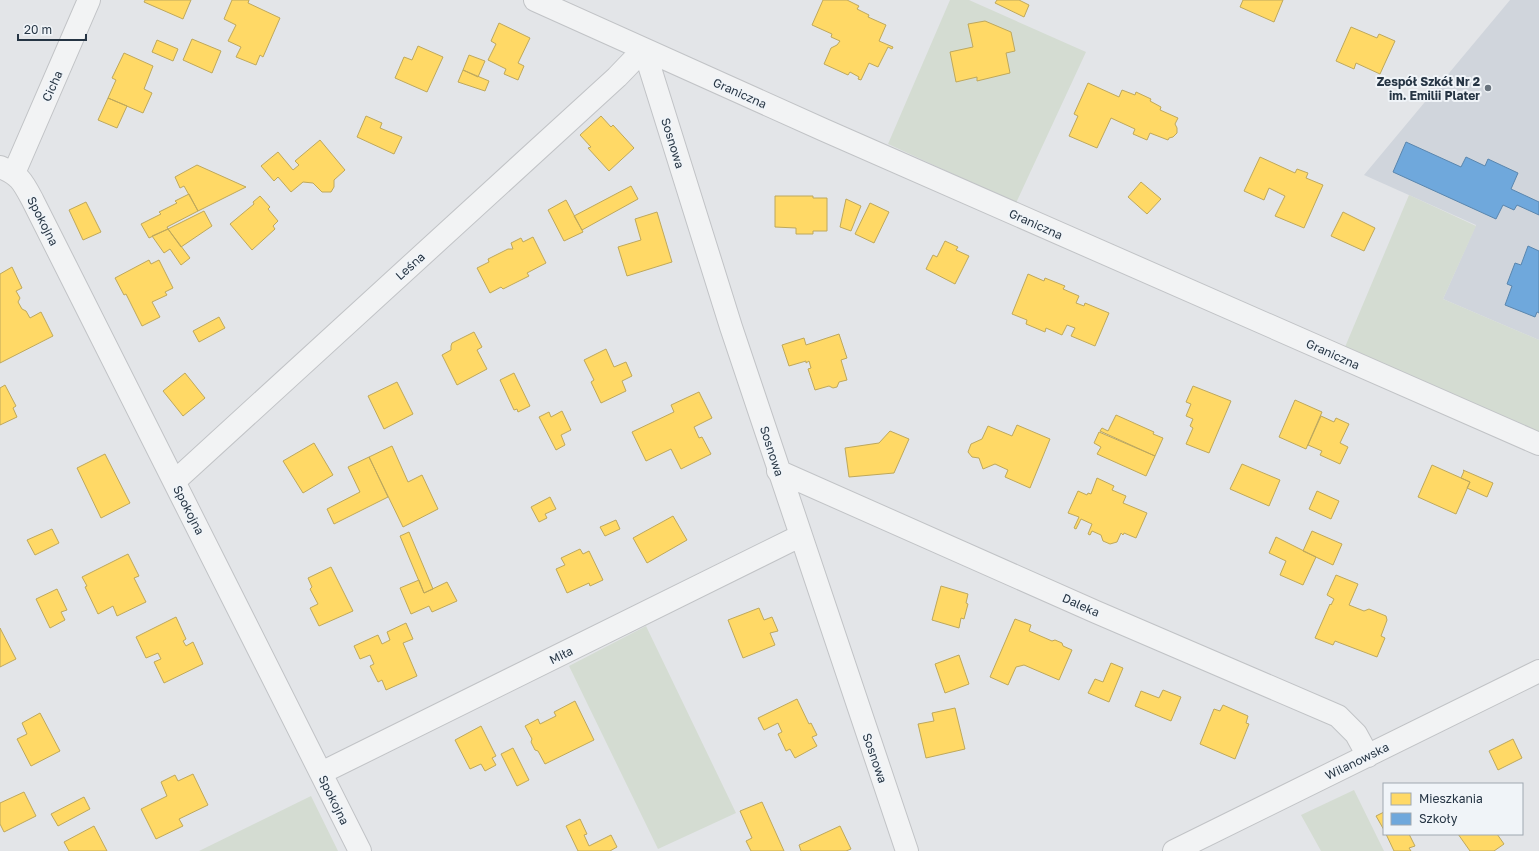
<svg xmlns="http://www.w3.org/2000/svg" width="1539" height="851" font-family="'Golos Text',sans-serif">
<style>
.built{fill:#d0d5dc}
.green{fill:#d4dcd2}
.homes{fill:#ffd966;stroke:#bea85c}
.schools{fill:#6fa8dc;stroke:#5986ae}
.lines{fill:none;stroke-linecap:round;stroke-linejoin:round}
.minor-casing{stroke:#c1c3c6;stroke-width:24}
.minor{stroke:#f2f3f4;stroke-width:22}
.poi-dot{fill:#68737d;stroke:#f0f4f8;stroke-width:1.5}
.labels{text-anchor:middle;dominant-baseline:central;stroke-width:4;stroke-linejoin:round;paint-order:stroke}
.poi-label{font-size:12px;font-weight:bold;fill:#263544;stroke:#f0f4f8;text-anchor:end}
.street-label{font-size:12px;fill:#263544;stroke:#f0f4f8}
</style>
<rect width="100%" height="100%" fill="#e3e5e8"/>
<path class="built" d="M1510,0H1539V340L1443,299L1476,225L1364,175Z"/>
<path class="green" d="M950,0H969L1086,52L1016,203L888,144Z
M1409,195L1476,226L1443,299L1539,340V432L1345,347Z
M646,626L736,813L658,849L569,666Z
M1354,790L1384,851H1321L1301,815Z
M311,796L338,851H199Z"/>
<path class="homes" d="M145,0H191L183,19L144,2Z
M232,0H249L248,3L280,18L263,57L260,55L256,65L236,57L241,47L228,41L236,25L224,19Z
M823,0H847L859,6L857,9L869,15L868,17L886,25L879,41L893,47L892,49L888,47L878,67L869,63L861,80L858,79L859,77L850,72L848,75L824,64L831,48L837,45L840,41L831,37L832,34L812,25Z
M997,0H1019L1029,5L1024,17L995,3Z
M1243,0H1283L1274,22L1240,7Z
M985,21L1011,32L1015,51L1006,53L1010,73L977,81V77L956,82L950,52L973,47L968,24Z
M499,23L530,38L518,63L524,66L518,80L504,74L506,69L488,60L496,44L491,41Z
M1351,27L1377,38L1379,34L1395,41L1380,74L1356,63L1354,69L1336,61Z
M192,39L221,51L212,73L183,60Z
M157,40L178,49L173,61L152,52Z
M418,46L443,57L427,92L395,78L404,57L412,60Z
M124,53L153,66L144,89L152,93L143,113L108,98L116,80L112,78Z
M469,55L485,61L478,77L463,70Z
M463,70L489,81L485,91L458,82Z
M1088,83L1119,97L1122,90L1135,95L1136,92L1151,99L1150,101L1161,107L1160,110L1178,118L1175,124L1177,128V133L1173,137L1169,138L1168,140L1150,133L1147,140L1133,134L1135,129L1111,118L1097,148L1069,136L1078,116L1074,114Z
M108,98L127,106L117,128L98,120Z
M366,116L382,123L380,128L402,137L394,154L357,137Z
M601,116L611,127L613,125L634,148L609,171L588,148L591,147L580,135Z
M320,140L345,170L334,180V187L331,192H322L313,183L303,182L291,192L278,177L274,181L261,166L278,152L293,170L299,165L295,161Z
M1260,157L1295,173L1297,169L1308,173L1306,178L1323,185L1304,228L1275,216L1285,196L1269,188L1264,200L1244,191Z
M197,165L246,187L198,211L184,186L180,188L175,177Z
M1141,182L1161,199L1147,214L1128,197Z
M631,186L638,199L582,230L574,216Z
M189,194L198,211L167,227L168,229L149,238L141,224L161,214L159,212L177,203L175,201Z
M260,196L270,207L268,209L278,221L273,226L275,229L252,250L230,224L254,204L253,202Z
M775,196H813V198H827V231H813V234H796V228L775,227Z
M846,199L861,206L851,231L840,227Z
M566,200L583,232L564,241L548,210Z
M86,202L101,232L83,240L69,210Z
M870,203L889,212L874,243L855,234Z
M204,211L212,226L181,247L168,229Z
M657,212L672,262L627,276L618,247L641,240L635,219Z
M1343,212L1375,228L1364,251L1331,236Z
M168,229L190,258L181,265L170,249L164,253L152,236Z
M533,237L546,263L527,273L529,276L503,289L501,287L490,293L477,268L489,262L488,259L508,249H513L511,243L521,238L523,242Z
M945,241L958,247L956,250L969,256L955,284L926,269L933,255L937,257Z
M149,260L151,264L159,260L173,288L165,292L167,295L152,302L160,317L142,326L126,294L124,295L115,278Z
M12,267L22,288L16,291L20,298L18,302L22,309L26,311L30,318L41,312L53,336L0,363V274Z
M1028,274L1044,281L1045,278L1065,286L1063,289L1079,296L1076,303L1084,306L1085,303L1109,313L1095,346L1071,336L1075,328L1067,325L1062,335L1046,328L1045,332L1026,324L1027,320L1012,314Z
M219,317L225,328L199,342L193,331Z
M474,332L482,347L477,350L487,369L457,385L442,355L451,350V346L452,343Z
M839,334L847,358L841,360L847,380L839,382L837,387L833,388L829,386L815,390L808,369L811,368L809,361L806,363V361L789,366L782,345L804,338L806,345Z
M606,349L614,367L626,362L632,376L622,381L626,391L601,403L591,382L594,380L584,360Z
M185,373L205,398L183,416L163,391Z
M514,373L530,406L518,412L517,409L514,410L500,380Z
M397,382L413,414L384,429L368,396Z
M5,385L16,406L13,408L17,417L0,425V388Z
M1193,386L1231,401L1209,453L1186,444L1193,428L1190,426L1193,419L1186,416L1191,404L1186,402Z
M699,392L712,418L694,427L699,438L702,437L711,454L681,469L671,449L646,461L632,432L674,412L671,405Z
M1295,400L1322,412L1306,449L1279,437Z
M562,411L571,430L561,435L565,445L556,450L539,417L549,412L551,417Z
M1116,415L1154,432L1153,434L1163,438L1155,456L1100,431L1102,428L1108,431Z
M1321,416L1334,422L1336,418L1349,424L1340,443L1348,447L1340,464L1320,455L1322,451L1308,445Z
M1017,425L1050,439L1030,488L1005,477L1008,470L995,464L983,469L979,458L972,457L968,452L971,444L982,439L988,426L1012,436Z
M890,431L909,439L894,473L849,477L845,448L879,443Z
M1099,432L1155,456L1146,476L1097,454L1101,447L1094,443Z
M314,443L333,475L303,493L283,461Z
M392,446L408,482L422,475L438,509L403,527L369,457Z
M105,454L130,503L101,518L77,468Z
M369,457L388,497L334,524L327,509L360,492L348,467Z
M1242,464L1280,480L1269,506L1230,489Z
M1432,465L1470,482L1456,514L1418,497Z
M1463,470L1493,483L1487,497L1467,488L1470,482L1461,478L1464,471Z
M1097,478L1114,486L1112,490L1126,496L1123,503L1147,513L1136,538L1124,533L1123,535L1121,533L1117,542L1110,544L1103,541L1101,535L1092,531L1090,535L1088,534L1092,524L1081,519L1076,529L1074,528L1079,517L1068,513L1078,491L1087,495L1088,493L1091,494Z
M1317,491L1339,501L1331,519L1309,509Z
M550,497L556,509L545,514L547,518L539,522L531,507Z
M673,516L687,540L647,563L633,538Z
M616,520L620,529L605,536L600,527Z
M52,529L59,543L35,555L27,540Z
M1312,531L1342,544L1333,565L1303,551Z
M409,532L433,589L424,593L400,536Z
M1276,537L1316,557L1303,585L1280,575L1286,561L1269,553Z
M580,549L583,554L589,551L603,580L590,586L589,583L567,593L556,569L565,565L561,558Z
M128,554L139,576L134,578L146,602L117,616L113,606L98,614L85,587L87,586L82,577Z
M331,567L353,611L319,626L310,608L318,604L310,589L312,587L308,578Z
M1336,575L1358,584L1349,605L1364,611L1369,609L1386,616L1387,620L1381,636L1385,638L1377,657L1335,641L1333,645L1315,638L1330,604L1331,605L1334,599L1327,595Z
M419,580L424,593L447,582L457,601L432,612L429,606L411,614L400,588Z
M941,586L968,594L966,603L968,604L964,619L961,618L959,628L932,620Z
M57,589L67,610L61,612L65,620L50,628L36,599Z
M759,608L764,620L772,617L778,631L770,633L775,645L743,658L728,620Z
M176,617L186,639L183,641L186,646L193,642L203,664L164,683L154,662L161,659L158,653L146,658L136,637Z
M1015,619L1031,625L1029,631L1052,641L1055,640L1062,643L1063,646L1072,650L1059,680L1024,665L1016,667L1008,685L990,677Z
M406,623L413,639L403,643L417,676L386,690L382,680L378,682L370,666L374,664L370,655L360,659L354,646L378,635L382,644L390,640L387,632Z
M0,628L16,659L0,667Z
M959,655L969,684L945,693L935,664Z
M1111,663L1123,668L1109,702L1088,693L1095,679L1103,682Z
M1163,690L1181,697L1171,721L1135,706L1141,691L1159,698Z
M797,699L809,724L811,723L817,735L812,737L817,746L795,758L790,749L786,751L778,734L782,732L778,723L764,730L758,718Z
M575,701L594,740L545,764L538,751L535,750L531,742L532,739L525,726L538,719L540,724L556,716L554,712Z
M1223,705L1248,716L1246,723L1249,724L1235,759L1200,744L1214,709L1220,711Z
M955,708L965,749L926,758L918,724L934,721L932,713Z
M40,713L60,751L31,766L17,739L27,734L22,723Z
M481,726L496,756L492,758L496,765L485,771L481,764L470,769L455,740Z
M1513,739L1522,758L1498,770L1489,751Z
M513,748L529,780L517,786L501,754Z
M193,774L208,805L179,819L183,826L156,839L141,809L167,796L161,782L175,775L178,781Z
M24,792L36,816L4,832L0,824V803Z
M84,797L90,809L58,826L51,814Z
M762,802L784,851H751L746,841L752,838L740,811Z
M1384,812V830L1376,816Z
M580,819L587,834L584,835L589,846L611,835L617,847L610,851H578L566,826Z
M94,826L107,851H69L64,842Z
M840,826L851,849L846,851H801L799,845Z
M1386,834H1409L1415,846L1409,848L1411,851H1394Z
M1458,834H1497L1504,844L1494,851H1470Z"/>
<path class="schools" d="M1406,142L1461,167L1466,157L1485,166L1488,159L1518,173L1511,189L1539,202V215L1517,205L1514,210L1503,205L1496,219L1393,172Z
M1528,246L1539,251V313L1537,312L1535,317L1505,305L1512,286L1507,284L1515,263L1521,265Z"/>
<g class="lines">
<g class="minor-casing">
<path id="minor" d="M535,0L824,130L1539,444
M0,167C20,175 23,182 33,201L360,851
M14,173L89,0
M778,471L1096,612L1338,716L1356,734L1368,756
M175,481L617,77L644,49L731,327L907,851
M321,773L800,536
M1174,851L1539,671"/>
</g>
<use href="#minor" class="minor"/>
</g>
<circle class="poi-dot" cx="1488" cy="88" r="4"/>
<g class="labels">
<g class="poi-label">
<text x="1480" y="81">Zespół Szkół Nr 2<tspan x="1480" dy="14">im. Emilii Plater</tspan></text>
</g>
<g class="street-label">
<text transform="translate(52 86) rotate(-66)">Cicha</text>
<text transform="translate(740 93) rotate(24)">Graniczna</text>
<text transform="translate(673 143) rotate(73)">Sosnowa</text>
<text transform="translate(43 221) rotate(63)">Spokojna</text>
<text transform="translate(1036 224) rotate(24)">Graniczna</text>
<text transform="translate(410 266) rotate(-42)">Leśna</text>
<text transform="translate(1333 354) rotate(24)">Graniczna</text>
<text transform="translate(772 451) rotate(72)">Sosnowa</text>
<text transform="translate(189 510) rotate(63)">Spokojna</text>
<text transform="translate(1081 605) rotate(24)">Daleka</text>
<text transform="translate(561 655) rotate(-26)">Miła</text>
<text transform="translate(875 758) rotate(71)">Sosnowa</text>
<text transform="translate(1357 761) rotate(-26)">Wilanowska</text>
<text transform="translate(334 800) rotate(64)">Spokojna</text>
</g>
</g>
<rect x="1383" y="783" width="140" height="52" fill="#f0f4f8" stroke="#9fa8b0"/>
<rect x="1391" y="793" width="20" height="12" fill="#ffd966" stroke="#9fa8b0"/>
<text x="1419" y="803" font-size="12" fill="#263544">Mieszkania</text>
<rect x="1391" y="813" width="20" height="12" fill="#6fa8dc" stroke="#9fa8b0"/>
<text x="1419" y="823" font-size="12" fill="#263544">Szkoły</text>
<path d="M18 34v6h68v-6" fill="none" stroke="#263544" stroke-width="2"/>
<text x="24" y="34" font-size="12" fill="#263544" stroke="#f0f4f8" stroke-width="3" paint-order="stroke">20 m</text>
</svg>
